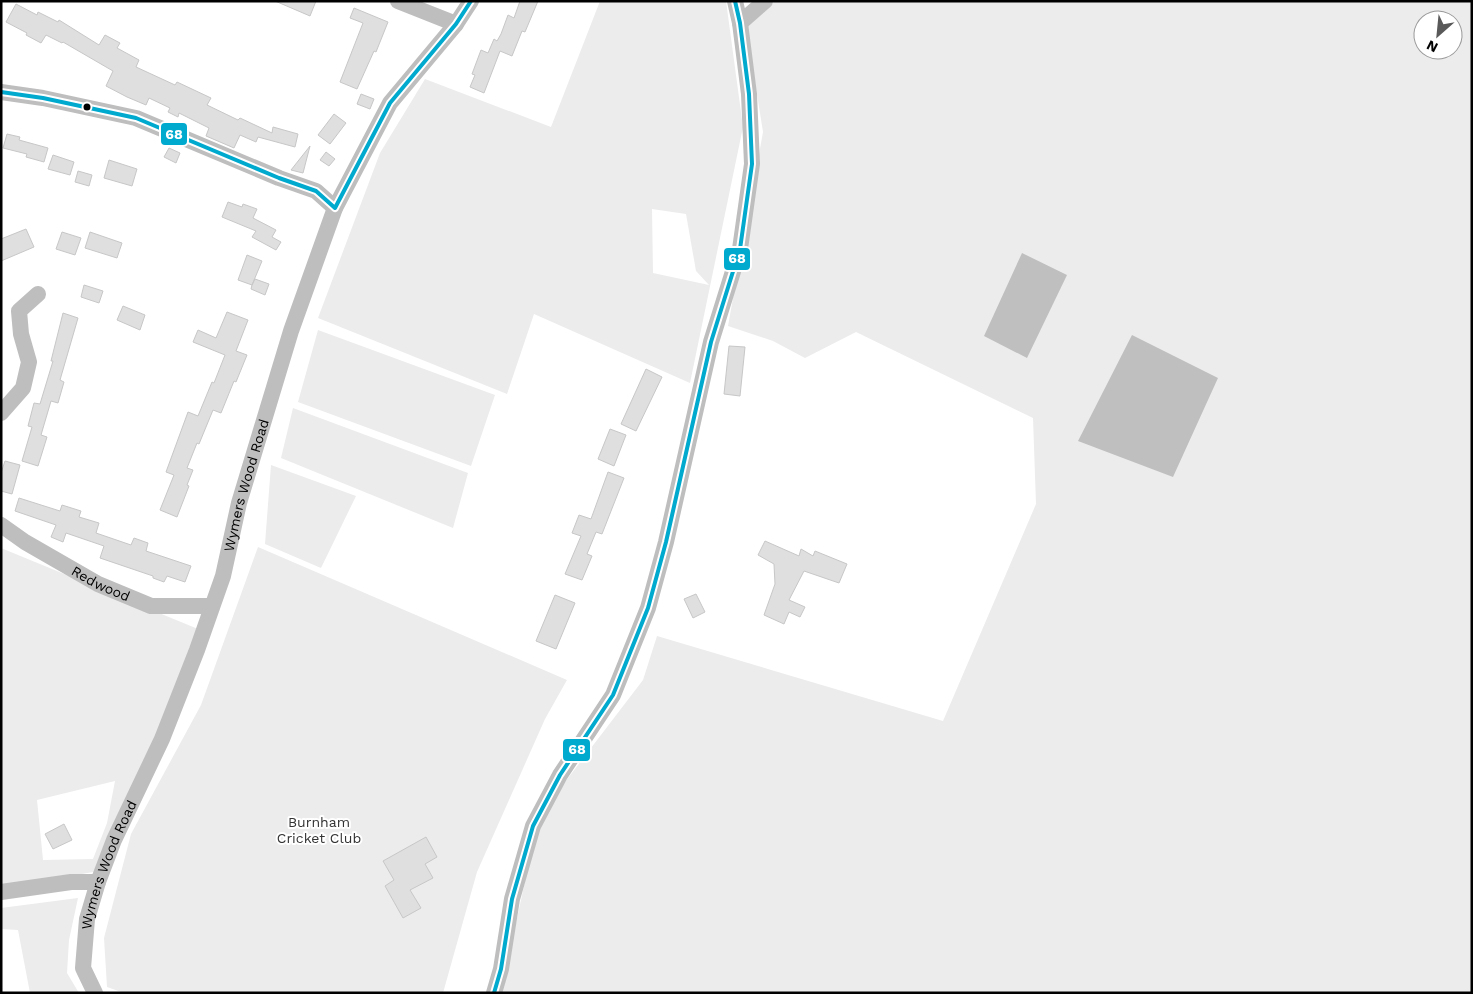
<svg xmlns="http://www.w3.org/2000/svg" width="1473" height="994" font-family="'Work Sans',sans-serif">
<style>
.green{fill:#ececec;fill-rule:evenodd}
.water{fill:#bfbfbf}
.building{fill:#dfdfdf;stroke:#c7c7c7}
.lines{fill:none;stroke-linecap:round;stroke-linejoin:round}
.minor{stroke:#bebebe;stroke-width:16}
.bus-1-casing{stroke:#fff;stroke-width:8}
.bus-1{stroke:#00a9ce;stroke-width:4}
.bus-dot{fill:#000;stroke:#fff;stroke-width:2}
.labels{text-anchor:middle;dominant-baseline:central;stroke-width:4;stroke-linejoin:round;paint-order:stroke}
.street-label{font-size:14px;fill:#000;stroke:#fff}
.park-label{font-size:14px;fill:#333;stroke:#fff}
.line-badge{stroke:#fff;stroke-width:2}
.badge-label{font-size:14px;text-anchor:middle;font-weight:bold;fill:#fff}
</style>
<rect width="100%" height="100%" fill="#fff"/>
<path class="green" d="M600,1H726L743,127L690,383L534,314L507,394L318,318L380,153L425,79L551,127ZM652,209L686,214L696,271L709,285L653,273Z
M775,1H1472V993H501L539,816L643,680L657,636L943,721L1036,504L1033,418L856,332L805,358L773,341L728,326L763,132L746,25ZM1423,20H1453V50H1423Z
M318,330L495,395L471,466L298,402Z
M293,408L468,473L453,528L281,458Z
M271,465L356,496L321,568L265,544Z
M258,547L567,680L545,719L477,872L443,993H124L107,987L104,938L131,834L201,705Z
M1,548L198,629L191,650L99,871L1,888ZM115,781L107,823L93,859L43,860L37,800Z
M78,898L69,940L67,973L79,993H30L18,930L1,929V908Z"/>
<path class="water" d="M1022,253L1067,275L1027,358L984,336Z
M1132,335L1218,378L1173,477L1078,441Z"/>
<path class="building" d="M275,1H316L310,16Z
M520,1H538L525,32L522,31L512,56L500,51L484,93L470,87L475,75L472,74L481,50L488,53L494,39L497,41L501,34L508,15L514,18Z
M16,4L37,15L38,12L58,22L59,20L99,45L105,35L120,43L117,48L139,60L136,67L175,85L177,82L211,98L207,105L238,120L240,118L272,133L273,127L298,134L295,147L258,137L256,142L240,135L234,148L206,136L209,128L179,113L178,117L168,112L170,108L149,98L146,105L127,97L106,86L113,71L63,42L62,43L46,35L41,43L26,35L27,33L6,22Z
M354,8L388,22L376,52L374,51L357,89L340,82L363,23L350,18Z
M361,94L374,99L370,109L357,104Z
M334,114L346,123L330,144L318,135Z
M7,134L20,137L19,140L48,148L44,162L26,157L27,154L3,148Z
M310,146L303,173L291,170Z
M169,148L180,153L176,163L164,157Z
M326,152L335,159L329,166L320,160Z
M53,155L74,162L70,175L48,169Z
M109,160L137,169L132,186L104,178Z
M78,171L92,175L89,186L75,182Z
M228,202L242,207L243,204L257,209L253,218L276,230L272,237L281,242L276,250L252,237L256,231L222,217Z
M26,229L34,247L1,261V239Z
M62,232L81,238L75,255L56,249Z
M90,232L122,243L117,258L85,248Z
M247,255L262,261L252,285L255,279L269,284L265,295L251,289L252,285L238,280Z
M84,285L103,291L99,303L81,297Z
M123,306L145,315L140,330L117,320Z
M227,312L248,320L236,351L247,355L236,382L234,381L221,413L213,410L199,444L197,443L187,468L193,470L187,485L189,486L177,517L160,510L174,475L166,472L188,412L198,416L212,382L214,383L225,355L193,342L198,330L216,338Z
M63,313L78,318L60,380L64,382L58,403L51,401L41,435L47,437L38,466L22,461L32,427L28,426L34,403L40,404L53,361H51Z
M729,346L745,347L740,396L724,394Z
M646,369L662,377L636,431L621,424Z
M610,429L626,435L614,466L598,459Z
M5,461L20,465L12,494L1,491V473Z
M608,472L624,478L602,534L596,532L587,554L592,556L582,580L565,574L581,536L572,533L579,515L591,519Z
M19,498L60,511L62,505L81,511L79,517L99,523L96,533L131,545L134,538L148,543L146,551L191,566L185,582L167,576L164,582L153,578V576L100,558L104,546L66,533L63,542L51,537L56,525L15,511Z
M765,541L799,556L801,549L813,556L815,551L847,564L839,583L804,571L789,600L805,607L800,617L789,612L784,624L764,615L775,584L774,564L758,555Z
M696,594L705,612L693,618L684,599Z
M555,595L575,603L556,649L536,641Z
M64,824L72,840L53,849L45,834Z
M426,837L437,857L425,864L433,878L410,890L421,908L403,918L385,886L394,880L383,861Z"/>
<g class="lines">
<g class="minor">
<path d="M398,1L456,24"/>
<path d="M740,23L765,1"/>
<path d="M1,92L43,98L136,118L279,178L316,191L335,208"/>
<path d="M1,413L23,388L29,362L21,334L19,311L38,294"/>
<path id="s1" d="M1,525L25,542L98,584L151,606H212"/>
<path d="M1,892L71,882H98"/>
<path id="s2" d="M95,993L83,968L87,919L98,882L114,840L162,739L197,650L223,576L239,503L291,331L335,208L390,103L456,24L471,1"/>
<path d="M494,993L501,969L512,899L533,826L560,775L613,695L648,608L666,542L711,342L740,249L752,164L749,94L740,23L735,1"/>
</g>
<g class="bus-1-casing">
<path id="bus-1" d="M1,92L43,98L136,118L279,178L316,191L335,208
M335,208L390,103L456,24L471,1
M494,993L501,969L512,899L533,826L560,775L613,695L648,608L666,542L711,342L740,249L752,164L749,94L740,23L735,1"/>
</g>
<use href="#bus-1" class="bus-1"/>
</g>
<circle class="bus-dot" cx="87" cy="107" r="4.5"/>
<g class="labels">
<g class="street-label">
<text stroke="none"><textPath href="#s2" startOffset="540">Wymers Wood Road</textPath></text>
<text stroke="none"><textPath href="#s1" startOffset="116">Redwood</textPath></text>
<text stroke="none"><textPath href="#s2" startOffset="135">Wymers Wood Road</textPath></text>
</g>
<g class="park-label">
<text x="319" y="822">Burnham<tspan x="319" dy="16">Cricket Club</tspan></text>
</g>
</g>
<g class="line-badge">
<rect x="160" y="122" width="28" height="24" rx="5" fill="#00a9ce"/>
<rect x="723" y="247" width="28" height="24" rx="5" fill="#00a9ce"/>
<rect x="562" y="738" width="29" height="24" rx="5" fill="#00a9ce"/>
</g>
<g class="badge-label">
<text x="174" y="139">68</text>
<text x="737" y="263">68</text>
<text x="577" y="754">68</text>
</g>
<rect width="1473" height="994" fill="none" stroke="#000000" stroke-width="5"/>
<g transform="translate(1438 35) rotate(207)"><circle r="24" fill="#ffffff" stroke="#999999"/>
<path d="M0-4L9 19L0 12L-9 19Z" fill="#595959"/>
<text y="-8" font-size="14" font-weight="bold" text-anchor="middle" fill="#000000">N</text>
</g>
</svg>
